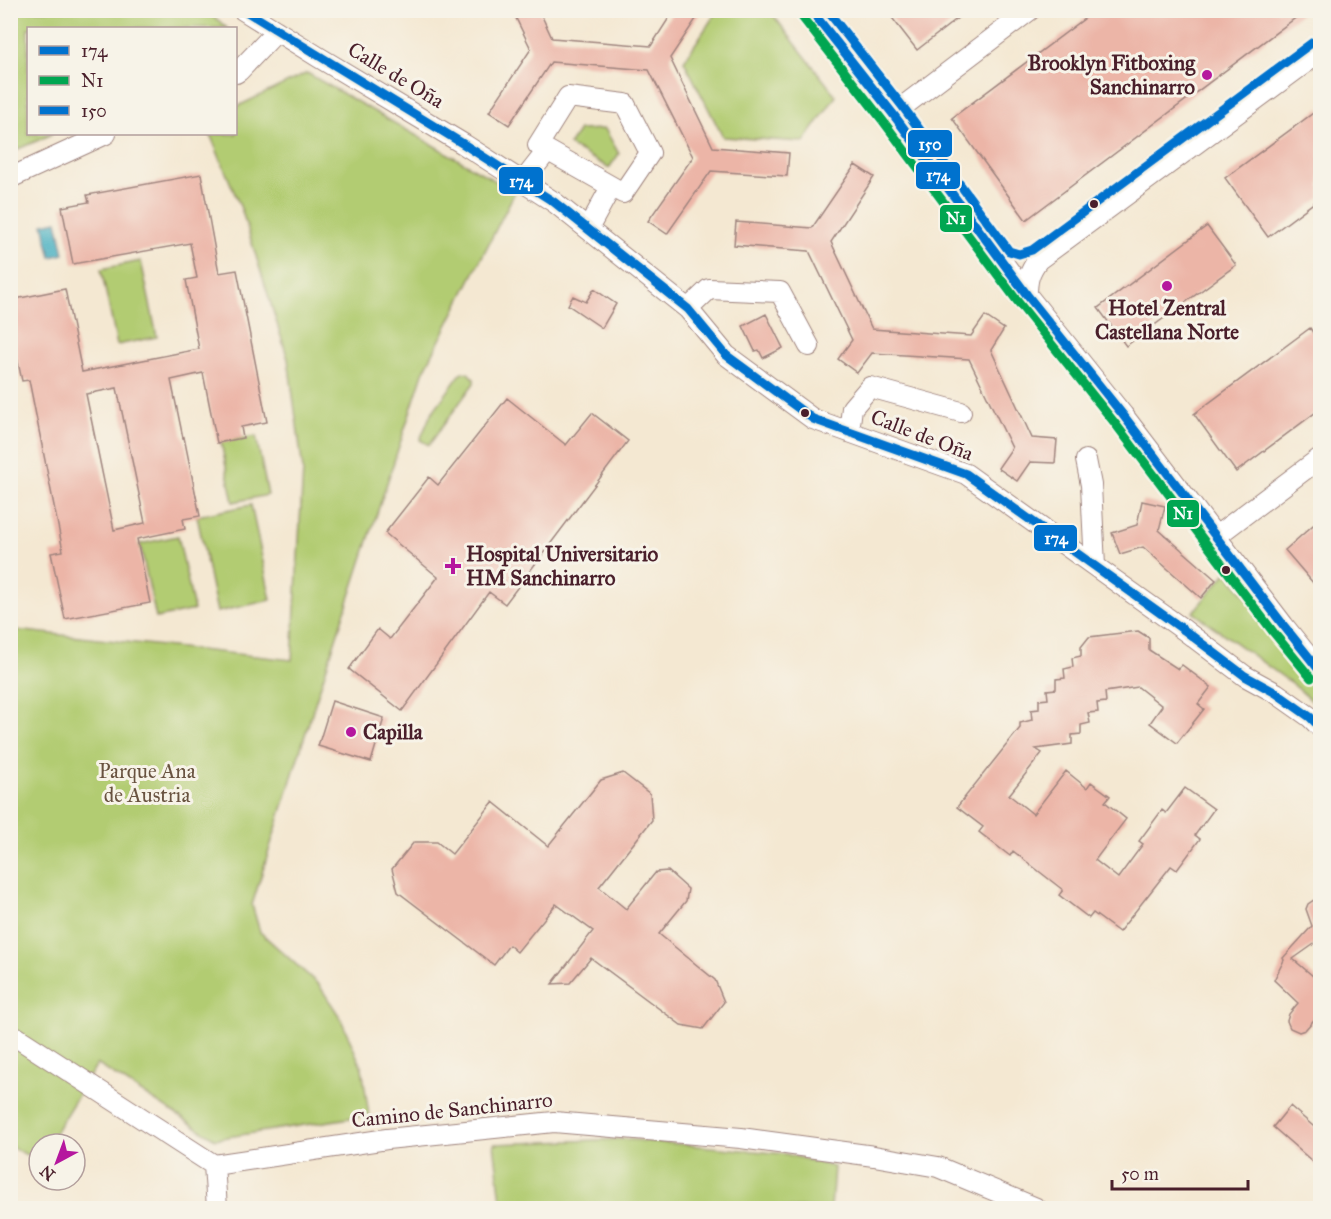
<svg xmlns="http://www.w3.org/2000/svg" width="1331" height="1219" font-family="'IM FELL Great Primer',serif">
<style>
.green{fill:#b2cc72;stroke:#7e764e;stroke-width:1.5}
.water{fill:#43aec1;stroke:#466676;stroke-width:1.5}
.building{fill:#ecb5a7;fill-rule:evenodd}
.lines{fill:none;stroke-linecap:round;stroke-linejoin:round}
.street-casing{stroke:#9f847e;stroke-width:22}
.street{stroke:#fff;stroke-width:20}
.bus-1-casing{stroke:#f7f3e8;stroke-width:14}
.bus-2-casing{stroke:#f7f3e8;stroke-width:14}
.bus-3-casing{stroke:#f7f3e8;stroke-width:14}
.bus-1{stroke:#0072ce;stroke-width:9}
.bus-2{stroke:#00a651;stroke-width:9}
.bus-3{stroke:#0072ce;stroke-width:9}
.poi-dot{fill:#b5179e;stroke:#f7f3e8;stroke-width:2}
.bus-dot{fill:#4a1f2b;stroke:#f7f3e8;stroke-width:2}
.labels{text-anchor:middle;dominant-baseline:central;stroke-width:6;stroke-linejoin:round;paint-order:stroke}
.poi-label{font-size:21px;font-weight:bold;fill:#4a1f2b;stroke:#f7f3e8;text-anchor:start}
.street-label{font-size:21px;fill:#4a1f2b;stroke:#f7f3e8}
.park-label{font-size:21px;fill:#695340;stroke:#f7f3e8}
.line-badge{stroke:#f7f3e8;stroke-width:2}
.badge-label{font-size:16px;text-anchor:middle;font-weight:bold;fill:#fff}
</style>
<rect width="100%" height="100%" fill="#f7f3e8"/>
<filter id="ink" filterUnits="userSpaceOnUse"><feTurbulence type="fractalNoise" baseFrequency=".0167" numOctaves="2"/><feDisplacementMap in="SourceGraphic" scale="12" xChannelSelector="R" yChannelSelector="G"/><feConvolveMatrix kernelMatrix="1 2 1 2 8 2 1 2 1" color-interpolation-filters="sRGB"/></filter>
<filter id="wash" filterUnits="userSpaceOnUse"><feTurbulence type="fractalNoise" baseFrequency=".008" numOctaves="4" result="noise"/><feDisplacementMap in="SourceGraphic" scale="24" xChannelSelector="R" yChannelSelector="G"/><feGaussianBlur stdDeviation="1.35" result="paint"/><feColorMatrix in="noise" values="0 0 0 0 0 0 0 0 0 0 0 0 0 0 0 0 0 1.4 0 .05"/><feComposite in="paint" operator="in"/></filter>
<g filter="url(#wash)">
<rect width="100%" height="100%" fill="#f4e8d2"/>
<path class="green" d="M11,10L203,11L218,20L227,28H28V134H53L11,152Z
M717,11H770L836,96L804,142L723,137L684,61Z
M307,73L515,192L423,373L315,703L252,905L260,932L319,985L340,1017L362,1068L369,1115L215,1139L97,1064L48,1144H39V1158L37,1160L11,1147L10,665L16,630L292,660L303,470L288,359L242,211L210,134H236V107Z
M605,129L619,154L609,168L569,145L579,130Z
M141,261L157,337L117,345L101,269Z
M462,372L468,373L474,379V383L429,445L420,440L431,414Z
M256,436L268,495L233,502L221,442Z
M251,505L271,600L217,612L197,516Z
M178,536L194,610L156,618L140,544Z
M1227,572L1320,692V708L1294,685L1193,612Z
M624,1139L786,1154L834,1167L831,1208H502L494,1144Z"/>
<path class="water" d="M57,221L64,254L51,257L43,224Z"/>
<g id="blocks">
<path class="building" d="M512,10H539L552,38L651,46L674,10H702L670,58L713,147L789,153L787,176L711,171L667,234L648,221L693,157L649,70L551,62L509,125L489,112L531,49Z
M886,10H968L917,50Z
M1096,10H1306L1026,220L952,118Z
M1320,108V198L1268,237L1225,178Z
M855,165L874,177L831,242L872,329L971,336L985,316L1004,329L991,350L1032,438L1057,440L1055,463L1030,462L1017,481L998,468L1012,448L969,359L872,353L857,373L838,359L852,340L809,251L734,245L736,222L812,228Z
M201,174L219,273L237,270L267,422L241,427L243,438L217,443L203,373L171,380L183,438L184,437L200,516L183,519L185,529L137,539L150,603L65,619L51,553L63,551L29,380L22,381L10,324V300L65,289L82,372L199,349L186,280L197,278L190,243L73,264L62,207L89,202L87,195ZM117,388L145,523L114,530L86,394Z
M1207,226L1236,265L1126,346L1098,308Z
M594,289L616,304L602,328L568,305L573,296L586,302Z
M766,314L783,348L763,358L759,350L755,351L743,326Z
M1310,328L1320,343V409L1236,472L1194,414Z
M507,398L566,445L592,413L628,441L505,604L489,592L402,711L349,669L378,629L390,639L438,577L385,533L429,477L438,485Z
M1142,501L1165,506L1159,530L1216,580L1201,598L1143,547L1120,554L1112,533L1137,525Z
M1320,519V591L1285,550Z
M1138,631L1149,638V650L1178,669L1182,665L1211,687L1198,704L1204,709L1177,743L1150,723L1162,706L1138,687L1105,692L1106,702L1097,703L1098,712L1088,713L1090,723L1081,725V734L1072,735V744L1036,749L1042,753L1009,795L1033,814L1066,771L1087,788L1091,782L1110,796L1105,802L1126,819L1095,860L1118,878L1143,844L1139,841L1162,810L1166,813L1185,788L1214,809L1195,835L1200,839L1177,870L1171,866L1119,932L1093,913L1089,918L1059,895L1063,890L1013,851L1010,856L979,832L983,827L957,807L1020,728V723L1032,720L1031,710L1039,709V700L1048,699L1047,690L1056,689V679L1065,678L1064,669L1073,667L1072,658L1081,656V647L1089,637Z
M332,701L384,718L371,762L318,746Z
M623,773L650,794L652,820L599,887L626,909L656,872L668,871L688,889L686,901L659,934L715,980L724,1002L703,1029L681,1025L591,958L570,983L552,984L593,931L556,904L517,952L509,945L494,965L398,892L392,869L414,842H437L452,854L493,802L548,846L601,780Z
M1320,896V943L1318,944L1317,942L1293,959L1320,982V1013L1305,1030L1299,1032L1290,1028L1287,1021L1289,1014L1298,1003L1274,980L1284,960L1283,958L1312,926L1306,909L1308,904Z
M1290,1106L1320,1132V1168L1273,1127Z"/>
</g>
</g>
<g filter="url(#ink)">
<use href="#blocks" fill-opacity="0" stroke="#9f847e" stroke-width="1.5"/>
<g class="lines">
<g class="street-casing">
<path id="street" d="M243,10L320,58L465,145L554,202L688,309L726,355L813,419L966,474L1184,630L1245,676L1276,693L1310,717L1320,727
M811,10L893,114L1027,295L1123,415L1284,626L1320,671
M236,73L239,71L277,31
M568,97L625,104L650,153L623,193L538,145Z
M893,114L1030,10
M10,178L106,134
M522,183L547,151
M588,229L611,187
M1027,295C1027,280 1029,272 1038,260L1320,52
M688,309L709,289L780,292L809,346
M849,432L852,408L870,387L961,412
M1086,460L1091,485L1095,566
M1215,537L1320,458
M10,1033L214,1165L387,1139L554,1122L741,1138L874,1156L938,1167L1036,1208
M214,1165L217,1208"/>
</g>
<use href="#street" class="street"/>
<g class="bus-1-casing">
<path id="bus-1" d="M244,10L465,145L554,202L688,309L726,355L813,419L966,474L1184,630L1245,676L1276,693L1310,717L1320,727
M811,10L893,114L1027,295L1123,415L1284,626L1320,671"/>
</g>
<g class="bus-2-casing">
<path id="bus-2" d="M802,17L883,121L1018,302L1114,422L1274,633L1311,678"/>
</g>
<g class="bus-3-casing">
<path id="bus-3" d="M827,10L903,107L1009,251L1019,254L1032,250L1313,42"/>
</g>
<use href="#bus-1" class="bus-1"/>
<use href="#bus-2" class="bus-2"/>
<use href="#bus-3" class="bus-3"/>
</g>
</g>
<g class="poi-dot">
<circle cx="1207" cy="75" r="6"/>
<circle cx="1167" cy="286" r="6"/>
<path d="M450 557h6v6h6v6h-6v6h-6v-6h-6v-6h6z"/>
<circle cx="351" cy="732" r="6"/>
</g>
<g class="bus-dot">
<circle cx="1094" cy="204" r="5"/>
<circle cx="805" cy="413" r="5"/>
<circle cx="1226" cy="570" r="5"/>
</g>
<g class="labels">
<g class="poi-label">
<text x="1195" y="63" text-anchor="end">Brooklyn Fitboxing<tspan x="1195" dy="24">Sanchinarro</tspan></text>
<text x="1167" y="308" text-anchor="middle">Hotel Zentral<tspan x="1167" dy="24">Castellana Norte</tspan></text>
<text x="466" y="554">Hospital Universitario<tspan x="466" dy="24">HM Sanchinarro</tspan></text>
<text x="363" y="732">Capilla</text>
</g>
<g class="street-label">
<text transform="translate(396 75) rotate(31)">Calle de Oña</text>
<text transform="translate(922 435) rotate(21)">Calle de Oña</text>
<text transform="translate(452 1110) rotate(-6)">Camino de Sanchinarro</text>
</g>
<g class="park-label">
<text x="147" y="771">Parque Ana<tspan x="147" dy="24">de Austria</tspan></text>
</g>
</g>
<g class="line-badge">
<rect x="907" y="129" width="46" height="29" rx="6" fill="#0072ce"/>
<rect x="915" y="161" width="46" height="29" rx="6" fill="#0072ce"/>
<rect x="498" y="166" width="46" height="29" rx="6" fill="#0072ce"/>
<rect x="939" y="204" width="34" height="29" rx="6" fill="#00a651"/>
<rect x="1166" y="499" width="34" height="29" rx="6" fill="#00a651"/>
<rect x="1033" y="524" width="45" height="28" rx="6" fill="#0072ce"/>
</g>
<g class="badge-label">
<text x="930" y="150">150</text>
<text x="938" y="181">174</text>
<text x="521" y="187">174</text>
<text x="956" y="224">N1</text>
<text x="1183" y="519">N1</text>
<text x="1056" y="544">174</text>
</g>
<rect width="1331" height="1219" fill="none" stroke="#f7f3e8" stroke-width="36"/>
<rect x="27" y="27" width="210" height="108" fill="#f7f3e8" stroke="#b29e9c" stroke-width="1.5"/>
<rect x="39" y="46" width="30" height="9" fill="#0072ce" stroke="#b29e9c" stroke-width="1.5"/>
<text x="81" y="57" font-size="18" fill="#4a1f2b">174</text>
<rect x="39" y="76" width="30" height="9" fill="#00a651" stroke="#b29e9c" stroke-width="1.5"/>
<text x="81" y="87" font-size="18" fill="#4a1f2b">N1</text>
<rect x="39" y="106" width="30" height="9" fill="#0072ce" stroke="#b29e9c" stroke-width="1.5"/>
<text x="81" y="117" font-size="18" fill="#4a1f2b">150</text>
<g transform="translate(57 1162) rotate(221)"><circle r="28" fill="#f7f3e8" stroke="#b29e9c" stroke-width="1.5"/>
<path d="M0-4.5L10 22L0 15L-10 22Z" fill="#b5179e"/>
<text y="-9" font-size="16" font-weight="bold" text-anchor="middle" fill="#4a1f2b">N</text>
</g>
<path d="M1112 1180v9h136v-9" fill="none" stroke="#4a1f2b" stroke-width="3"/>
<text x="1121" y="1180" font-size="18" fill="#4a1f2b" stroke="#f7f3e8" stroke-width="4.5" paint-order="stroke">50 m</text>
</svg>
